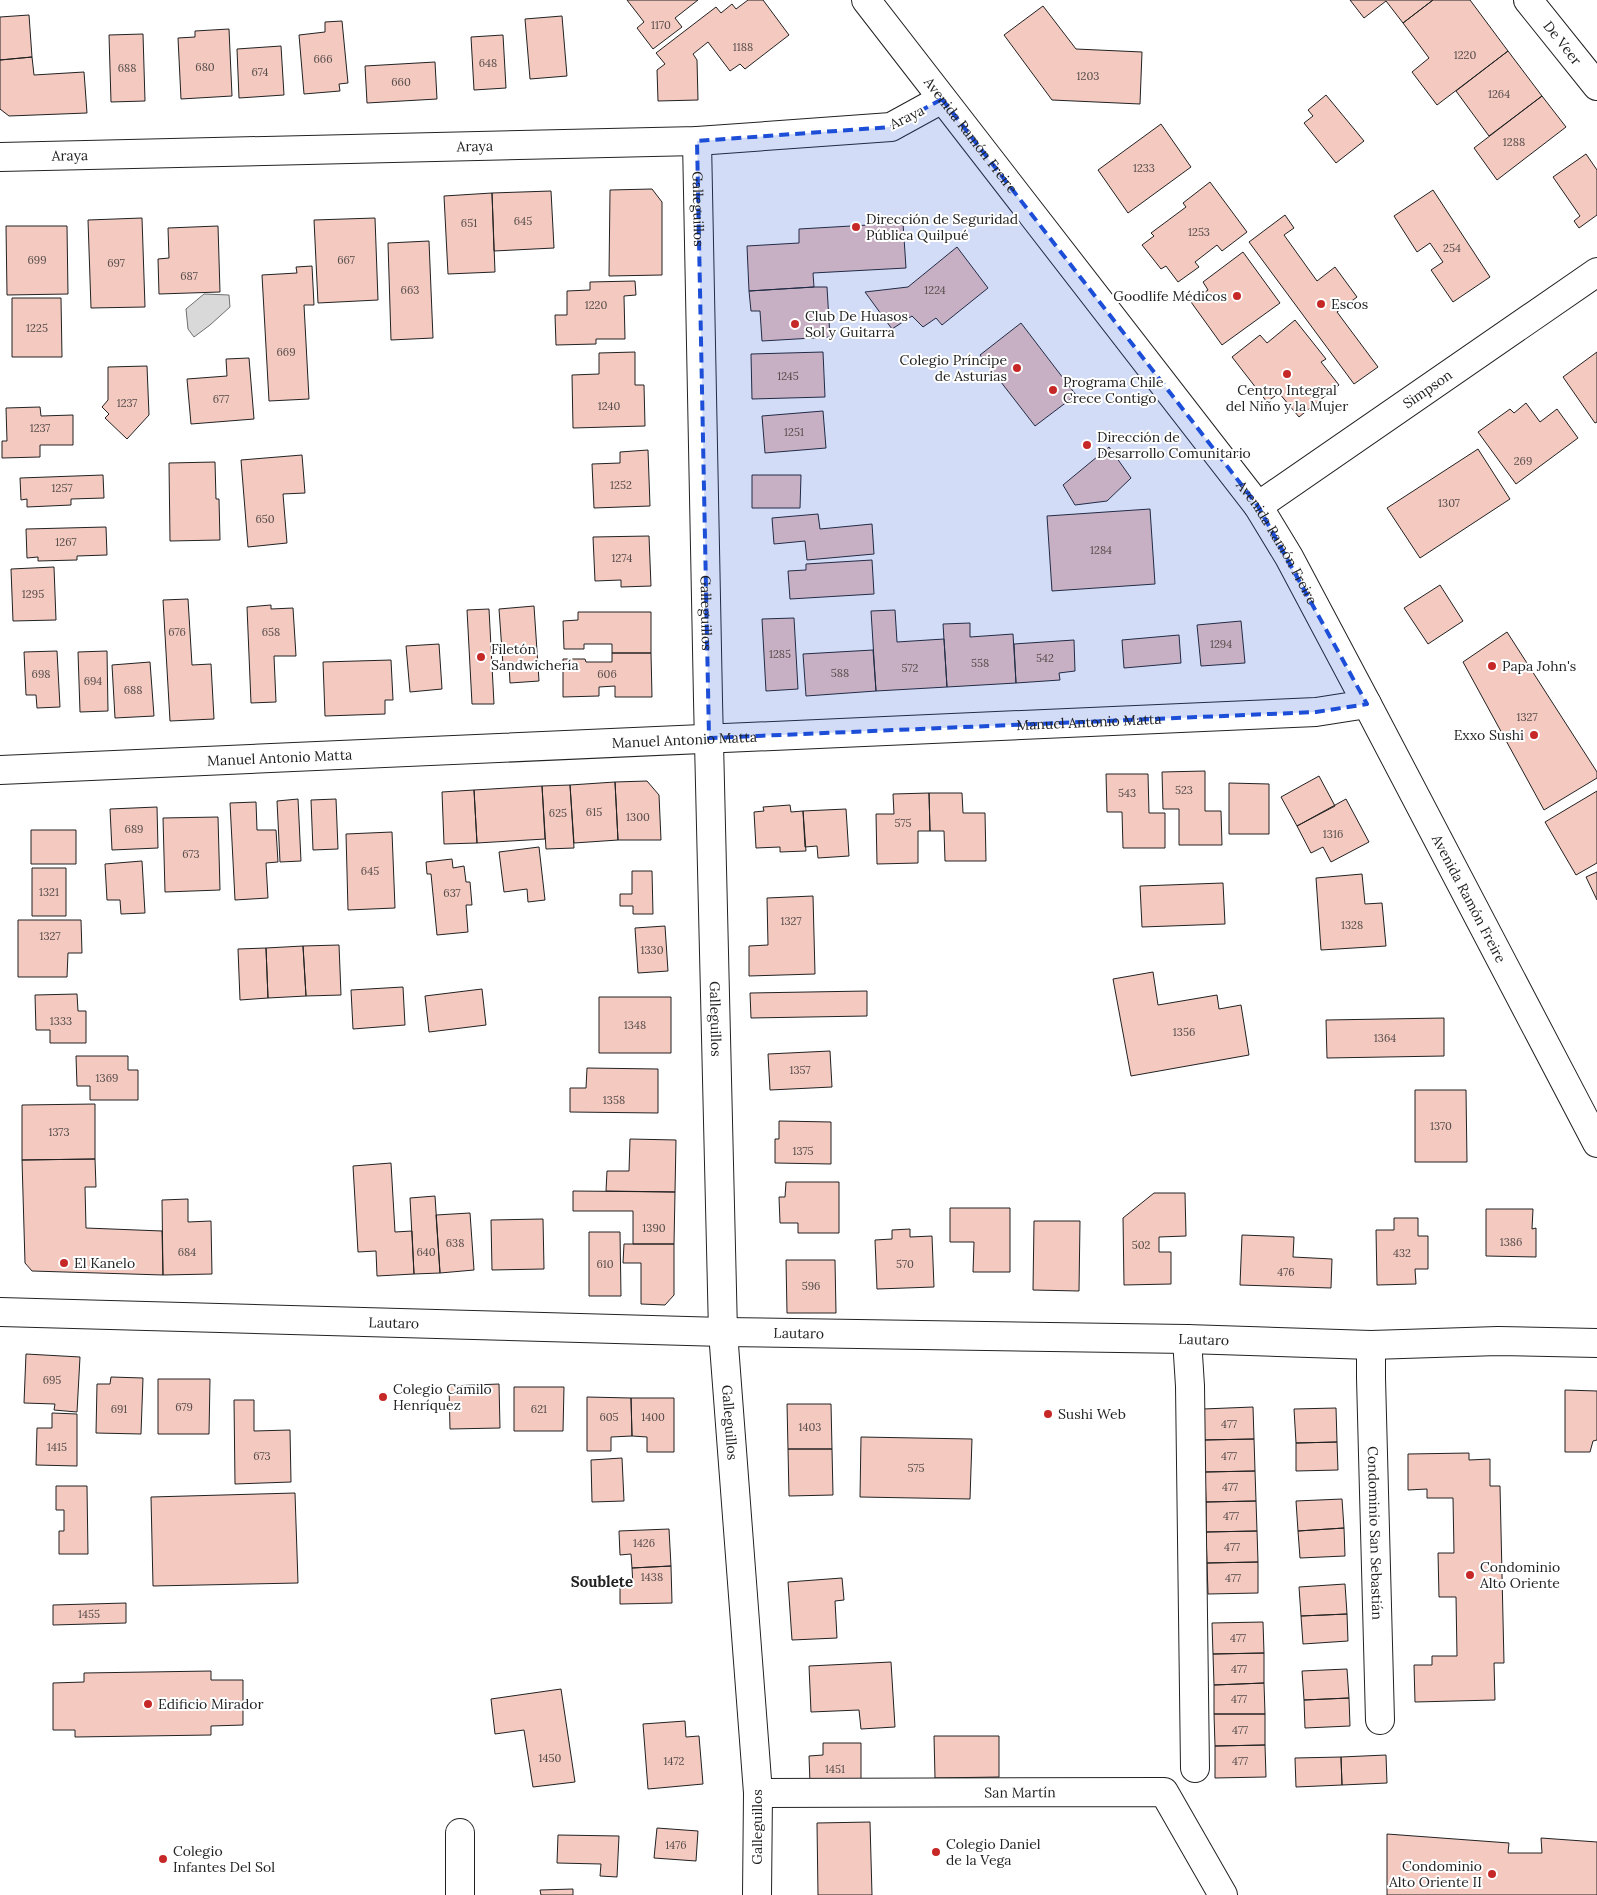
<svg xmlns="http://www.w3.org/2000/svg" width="1597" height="1895" font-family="Lora,serif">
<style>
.water{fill:#d9d9d9;stroke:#6f6f6f}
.building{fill:#f3c9c0;stroke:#222}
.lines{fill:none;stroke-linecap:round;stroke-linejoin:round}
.minor-casing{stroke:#222;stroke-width:30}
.major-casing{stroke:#222;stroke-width:30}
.minor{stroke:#fff;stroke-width:28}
.major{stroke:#fff;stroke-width:28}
.marked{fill:#1d4ed8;fill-opacity:0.2;stroke:#1d4ed8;stroke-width:4;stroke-dasharray:10 6;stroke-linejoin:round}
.poi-dot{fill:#c62828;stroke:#fff;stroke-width:2}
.labels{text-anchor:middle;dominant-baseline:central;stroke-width:4;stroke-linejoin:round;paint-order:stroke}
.number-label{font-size:11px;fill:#564c4a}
.street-label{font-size:14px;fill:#222;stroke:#fff}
.poi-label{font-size:14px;fill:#222;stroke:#fff;text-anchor:start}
.neighbourhood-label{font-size:15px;font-weight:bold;fill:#222;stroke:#fff}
</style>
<rect width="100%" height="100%" fill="#fff"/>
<path class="water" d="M204,294L229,295L230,307L210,325L194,337L188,329L186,309Z"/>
<path class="building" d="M627,0H698L675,18L682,27L653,49L637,28L644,22Z
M748,0H763L789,35L745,69L740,64L730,71L708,42L693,54L697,60L698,100L658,101L657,70L665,64L656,53L716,7L721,13L732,4L736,9Z
M1350,0H1433L1403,23L1386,1L1364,18Z
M1433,0H1470L1508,51L1437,105L1412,72L1429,58L1403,23Z
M1043,6L1076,49L1142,52L1140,104L1052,100L1004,35Z
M29,15L32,57L0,60V17Z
M562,16L567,76L530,79L525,19Z
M342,21L348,83L339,84L340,91L304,94L299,35L325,32V22Z
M229,29L232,96L181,99L178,38L195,37V31Z
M143,34L145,101L111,102L109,35Z
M503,35L506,88L474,90L471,37Z
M281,46L284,95L239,98L237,49Z
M1508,51L1542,96L1489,136L1456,91Z
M32,57L34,75L84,72L87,113L9,116L0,109V60Z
M435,62L437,99L367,103L365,66Z
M1326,95L1364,141L1336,163L1304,123L1313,116L1308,110Z
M1542,96L1566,127L1497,180L1474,148Z
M1161,124L1191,167L1128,213L1098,170Z
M1586,154L1597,170V215L1579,228L1574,221L1580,216L1553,177Z
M1210,182L1247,232L1222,251L1217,245L1195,262L1199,267L1178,282L1166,266L1161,269L1142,245L1154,236L1151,233L1186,207L1183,203Z
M652,189L662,202V275L609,276L610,190Z
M1433,190L1490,277L1453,302L1431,270L1443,262L1430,243L1417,252L1394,216Z
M551,191L554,248L494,251L492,193Z
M492,193L495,272L448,274L444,196Z
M1285,215L1294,228L1284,235L1317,281L1335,267L1357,297L1337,312L1378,367L1354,384L1249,242Z
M142,218L145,307L91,308L88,220Z
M375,218L378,300L318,303L314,220Z
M903,223L906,268L813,273L814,287L749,291L747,246L799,243V229Z
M6,226H67L68,294L7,295Z
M218,226L220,292L159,294L158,259L169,258L168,228Z
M429,241L433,338L391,340L388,243Z
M957,247L988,288L942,325L936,318L923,327L912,316L892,329L865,292L908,287Z
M1243,252L1280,303L1222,345L1191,302L1208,290L1203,282Z
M312,266L314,305H304L309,399L269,401L262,275L297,273L296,267Z
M635,281L636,295L624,296L625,339H596V344L556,345L555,315H567V291L590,290V282Z
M814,287H827L830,337L762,341L760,311H751L749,291Z
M12,298H61L62,357H12Z
M1295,320L1326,359L1321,362L1339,385L1299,417L1279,393L1267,402L1232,357L1260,335L1267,343Z
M1021,323L1076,395L1035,426L980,355Z
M635,352V385H644L645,426L573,428L572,375L599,374V353Z
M823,352L825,397L752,399L751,354Z
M1597,352V422L1595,423L1563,377Z
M249,358L254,419L191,424L187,379L227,376L226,359Z
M147,366L149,415L127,439L105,418L109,414L102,407L108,400V367Z
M1526,403L1540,422L1557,409L1578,438L1516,484L1478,432L1510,409L1514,413Z
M40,407L41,416L73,415V445H40V457L2,458V441H7L6,408Z
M823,411L826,448L765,453L762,416Z
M1109,447L1131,478L1107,501L1075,505L1063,485Z
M1478,449L1510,499L1420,558L1387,508Z
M648,450L650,506L594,508L592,464L620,463V452Z
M302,455L305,493L283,494L287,543L248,547L241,460Z
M215,462L216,499H219L220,540L170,541L169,463Z
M103,475L104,498L71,499V505L27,507V499L21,500L20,478Z
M752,475H801L800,508H752Z
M1150,509L1155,584L1052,591L1047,516Z
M818,514L820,529L872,524L874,554L807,560L805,541L774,544L772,518Z
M106,527L107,555L77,556V560L38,561V557L27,558L26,529Z
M649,536L651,586L621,587V580L595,581L593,537Z
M872,560L874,594L790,599L788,571L806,570V564Z
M54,567L56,620L13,621L11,569Z
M1440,585L1463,621L1428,644L1404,608Z
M188,599L192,665L211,664L214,719L170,721L163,600Z
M271,605V609L293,608L296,656H274L276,702L251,703L247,607Z
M534,606L539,681L510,683L509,664L503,665L499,609Z
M489,609L494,704H472L467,610Z
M895,610L897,642L944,639L947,687L876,691L871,611Z
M578,612H651V653H612V644H584V649H564L563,621L578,620Z
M794,618L798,689L766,691L762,619Z
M1241,621L1245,663L1201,666L1197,625Z
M970,623V637L1013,634L1016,683L947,687L943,624Z
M1507,632L1597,772V778L1544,810L1463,662Z
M1179,635L1181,663L1124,668L1122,640Z
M1074,640L1075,671L1059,673L1060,680L1016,683L1014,644Z
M439,644L442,689L410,692L406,646Z
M873,650L876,691L806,696L803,654Z
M57,651L60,707L37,708L36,695H26L24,652Z
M107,651L108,711L80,712L78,652Z
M612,653H651L652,697H615V686L599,687V696L563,697V659H585L586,662H612Z
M391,660L393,700H385V714L325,716L323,662Z
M150,662L154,716L115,718L112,665Z
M1205,771V811H1221L1222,845H1179V809H1163L1162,772Z
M1106,774H1148L1149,813H1165V848H1123L1122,812H1107Z
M1319,776L1335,806L1297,826L1281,797Z
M647,781L659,795L661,840H618L615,782Z
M615,782L618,840L574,843L570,785Z
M1229,783L1269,784V834H1229Z
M570,785L574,848L546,849L542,786Z
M542,786L545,839L477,843L474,790Z
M474,790L477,843L444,844L442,792Z
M1597,791V863L1576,875L1545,822Z
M929,793L930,831H918V863L877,864L876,814H894L893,794Z
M929,793H962L963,813H985L986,861H945L944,831H930Z
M298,799L301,861L280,862L277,801Z
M336,799L338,849L313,850L311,800Z
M1346,799L1369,842L1331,862L1323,847L1311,853L1297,826Z
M256,802L257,830H276L278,862L266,863L268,898L235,900L230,803Z
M790,805L791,812L803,811L806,851L780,852V847L756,848L754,812L764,811L763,807Z
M157,807L158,848L112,850L110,809Z
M846,809L849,856L818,858L817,846L805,847L803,811Z
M218,817L220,890L165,892L163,818Z
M31,830H76V864H31Z
M392,832L395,908L348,910L346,834Z
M539,847L545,900L528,902L527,889L504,892L499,852Z
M452,859L453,868L464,866L466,882H470L472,905H466L468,932L437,935L431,874H427L426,862Z
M142,861L145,913L121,914L120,900H107L105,864Z
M32,868H66V916H32Z
M632,871H652L653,914H633V906H620V894H632Z
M1597,872V900L1586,877Z
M1362,874L1365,904L1382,903L1386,946L1321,950L1316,878Z
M1223,883L1225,924L1142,927L1140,886Z
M813,896L815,974L749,976V946L768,945L767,898Z
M18,920H81L82,953H68L67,977H18Z
M665,926L668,971L638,973L635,928Z
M339,945L341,995L306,996L303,946Z
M303,946L306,996L268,998L266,948Z
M266,948L268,998L240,1000L238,949Z
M1153,972L1158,1005L1217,995L1219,1009L1241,1005L1249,1055L1131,1076L1113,979Z
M403,987L405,1025L353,1029L351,990Z
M482,989L486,1025L429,1032L425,996Z
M867,991V1016L751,1018L750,993Z
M77,994L78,1011H86V1043H50V1030H36L35,995Z
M599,997H671V1053H599Z
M1444,1018V1056L1327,1058L1326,1020Z
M830,1051L832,1087L770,1090L768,1054Z
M76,1056H128V1070H138V1100H90V1086H77Z
M587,1068L658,1069V1113L570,1112V1088H586Z
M1415,1090H1466L1467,1162H1415Z
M95,1104V1159L22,1160V1105Z
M779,1121L831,1122V1164L775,1163V1139H779Z
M630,1139L676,1140L675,1192L606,1191L607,1171H629Z
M95,1159L96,1187H85L86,1228L162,1231L163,1275L32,1271L25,1263L22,1160Z
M391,1163L395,1232L412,1231L414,1274L377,1276L376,1251L358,1252L353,1166Z
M786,1182H839V1233H798V1223H780L779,1197H785Z
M573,1191L675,1192L674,1244H633V1211H573Z
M1154,1193H1185L1186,1236L1159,1237V1252H1171V1284L1124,1285L1123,1218Z
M435,1196L440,1273L414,1274L410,1198Z
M188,1199V1222L211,1221L212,1274L163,1275L162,1200Z
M950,1208H1010V1272H973L974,1242H950Z
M1486,1209H1533L1532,1229L1536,1228V1257L1486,1256Z
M470,1213L474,1270L440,1273L436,1215Z
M1394,1218H1418V1236H1428V1269H1415L1416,1284L1377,1285L1376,1230H1394Z
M543,1219L544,1269L492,1270L491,1220Z
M1034,1221H1080L1079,1291L1033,1290Z
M910,1229V1237L932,1236L934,1287L877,1289L875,1240L892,1239V1230Z
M589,1232H620L621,1296H589Z
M1242,1235L1294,1237L1293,1257L1332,1259L1331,1288L1240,1285Z
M624,1244H674V1295L665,1305L641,1304V1263H623Z
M786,1260H835L836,1313H787Z
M26,1354L80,1357L77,1412L54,1410L55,1404L24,1403Z
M111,1377L143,1378L141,1434L96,1433L97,1384H110Z
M158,1379H210L209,1434H158Z
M499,1384L500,1428L450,1429L449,1386Z
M514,1387H564L563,1431H514Z
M1565,1390L1597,1391V1440L1593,1441L1590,1452H1565Z
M587,1397L631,1398L632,1436L611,1437V1451H587Z
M631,1398H674V1452H647V1437L632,1436Z
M234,1400H254V1431L290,1430L291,1482L235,1484Z
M787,1404H831L832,1449H788Z
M1253,1407L1254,1439L1204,1440L1203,1409Z
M1336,1408L1337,1442L1296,1443L1294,1409Z
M52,1413L77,1414V1466L36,1465L37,1428H52Z
M861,1437L972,1439L970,1499L860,1497Z
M1254,1439L1255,1471L1205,1472L1204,1440Z
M1337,1442L1338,1470L1296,1471V1443Z
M788,1449H832L833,1495L789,1496Z
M1469,1453V1460L1490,1459V1486H1500L1504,1663H1494L1495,1700L1415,1702L1414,1665H1432V1656H1457L1456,1597H1439L1438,1553H1454L1453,1498H1427V1489L1408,1490V1454Z
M622,1458L624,1501L592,1502L591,1460Z
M1255,1471L1256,1501L1206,1502L1205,1472Z
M56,1486H87L88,1554H59V1531H64V1510H56Z
M295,1493L298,1583L153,1586L151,1497Z
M1342,1499L1344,1528L1298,1531L1296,1501Z
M1256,1501L1257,1531L1206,1532V1502Z
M1344,1528L1345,1556L1300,1558L1298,1531Z
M669,1529L671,1566L632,1568L631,1554L620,1555L619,1531Z
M1257,1531L1258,1562L1207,1563L1206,1532Z
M1258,1562V1593L1208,1594L1207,1563Z
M671,1566L672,1603L620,1604V1586H633L632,1568Z
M842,1578L844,1600L835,1601L837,1638L792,1640L788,1582Z
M1345,1584L1347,1614L1301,1616L1299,1587Z
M126,1603V1623L53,1625V1605Z
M1347,1614L1348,1641L1303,1644L1301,1616Z
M1263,1622L1264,1653L1213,1654L1212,1623Z
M1264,1653V1683L1214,1685L1213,1654Z
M891,1662L895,1727L861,1729L859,1710L811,1712L809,1666Z
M1347,1669L1349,1698L1304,1700L1302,1671Z
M211,1671V1680H243V1725L211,1726V1735L75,1737V1730H53V1683L84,1682V1673Z
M1264,1683L1265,1714H1214V1685Z
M561,1689L575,1782L533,1787L524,1730L495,1734L491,1699Z
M1349,1698L1350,1726L1305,1728L1304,1700Z
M1214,1714H1265V1745L1215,1746Z
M685,1721L686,1737L699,1736L703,1784L648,1789L643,1724Z
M934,1736H999V1777L935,1778Z
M823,1743H861V1782L810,1783L809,1756L823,1755Z
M1265,1745L1266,1777L1215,1778V1746Z
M1386,1755L1387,1783L1342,1785L1341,1757Z
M1341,1757L1342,1785L1296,1787L1295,1758Z
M870,1822L872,1895H818L817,1823Z
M657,1828L698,1831L696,1861L654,1858Z
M1387,1834L1509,1843L1508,1853H1542L1541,1838L1597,1842V1895H1387Z
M558,1835L619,1836L617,1877L600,1876L601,1864L557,1863Z
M573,1889V1895H541L540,1890Z"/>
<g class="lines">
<g class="minor-casing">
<g id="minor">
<path id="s1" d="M1528,0L1597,86"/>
<path id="s2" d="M697,141L708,700L723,1332L758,1793L757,1895"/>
<path id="s3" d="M0,157L697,141L891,127L942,99"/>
<path id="s4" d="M1258,506L1597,272"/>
<path id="s5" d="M0,770L1316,712L1367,704"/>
<path d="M1187,1339L1190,1386L1195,1768"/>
<path id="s6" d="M1371,1345V1378L1380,1720"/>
<path id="s7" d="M758,1793L1164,1792L1223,1895"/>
<path d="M460,1895V1833"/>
</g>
</g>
<g class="major-casing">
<g id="major">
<path id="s8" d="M866,0L1258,506L1289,557L1367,704L1597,1143"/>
<path id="s9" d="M0,1312L723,1332L1187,1339L1371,1345L1498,1341L1597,1343"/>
</g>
</g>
<use href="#minor" class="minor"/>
<use href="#major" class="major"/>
</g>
<path class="marked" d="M942,99L1258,506L1367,704L1316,712L709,738L697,141L891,127Z"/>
<g class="poi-dot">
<circle cx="856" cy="227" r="5"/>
<circle cx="1237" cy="296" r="5"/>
<circle cx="1321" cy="304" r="5"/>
<circle cx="795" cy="324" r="5"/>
<circle cx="1017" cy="368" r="5"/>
<circle cx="1287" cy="374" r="5"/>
<circle cx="1053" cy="390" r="5"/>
<circle cx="1087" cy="445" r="5"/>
<circle cx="481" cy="657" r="5"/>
<circle cx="1492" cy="666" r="5"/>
<circle cx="1534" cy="735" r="5"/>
<circle cx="64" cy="1263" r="5"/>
<circle cx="383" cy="1397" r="5"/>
<circle cx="1048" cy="1414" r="5"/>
<circle cx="1470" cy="1575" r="5"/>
<circle cx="148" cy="1704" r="5"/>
<circle cx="936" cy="1852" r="5"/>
<circle cx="163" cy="1859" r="5"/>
<circle cx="1492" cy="1874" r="5"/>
</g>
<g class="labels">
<g class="number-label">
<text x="661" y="25">1170</text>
<text x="743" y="47">1188</text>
<text x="1465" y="55">1220</text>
<text x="323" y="59">666</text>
<text x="488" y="63">648</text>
<text x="205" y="67">680</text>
<text x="127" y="68">688</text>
<text x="260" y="72">674</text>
<text x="1088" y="76">1203</text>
<text x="401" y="82">660</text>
<text x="1499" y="94">1264</text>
<text x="1514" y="142">1288</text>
<text x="1144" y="168">1233</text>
<text x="523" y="221">645</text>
<text x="469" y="223">651</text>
<text x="1199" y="232">1253</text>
<text x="1452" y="248">254</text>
<text x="37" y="260">699</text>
<text x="346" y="260">667</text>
<text x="116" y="263">697</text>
<text x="189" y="276">687</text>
<text x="410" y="290">663</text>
<text x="935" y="290">1224</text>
<text x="596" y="305">1220</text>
<text x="37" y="328">1225</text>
<text x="286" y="352">669</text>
<text x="788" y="376">1245</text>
<text x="221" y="399">677</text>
<text x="127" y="403">1237</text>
<text x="609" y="406">1240</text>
<text x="40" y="428">1237</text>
<text x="794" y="432">1251</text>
<text x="1523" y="461">269</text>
<text x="621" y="485">1252</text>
<text x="62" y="488">1257</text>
<text x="1449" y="503">1307</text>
<text x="265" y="519">650</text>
<text x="66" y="542">1267</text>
<text x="1101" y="550">1284</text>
<text x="622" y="558">1274</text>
<text x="33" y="594">1295</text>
<text x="177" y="632">676</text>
<text x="271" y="632">658</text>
<text x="1221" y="644">1294</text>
<text x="780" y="654">1285</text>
<text x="1045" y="658">542</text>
<text x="980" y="663">558</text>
<text x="910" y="668">572</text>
<text x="840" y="673">588</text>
<text x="41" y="674">698</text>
<text x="607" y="674">606</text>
<text x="93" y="681">694</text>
<text x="133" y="690">688</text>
<text x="1527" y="717">1327</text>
<text x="1184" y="790">523</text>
<text x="1127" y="793">543</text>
<text x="594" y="812">615</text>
<text x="558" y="813">625</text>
<text x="638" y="817">1300</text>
<text x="903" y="823">575</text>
<text x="134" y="829">689</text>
<text x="1333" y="834">1316</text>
<text x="191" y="854">673</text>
<text x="370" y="871">645</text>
<text x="49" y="892">1321</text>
<text x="452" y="893">637</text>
<text x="791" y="921">1327</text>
<text x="1352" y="925">1328</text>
<text x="50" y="936">1327</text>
<text x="652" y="950">1330</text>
<text x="61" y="1021">1333</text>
<text x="635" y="1025">1348</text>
<text x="1184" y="1032">1356</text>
<text x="1385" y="1038">1364</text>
<text x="800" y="1070">1357</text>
<text x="107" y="1078">1369</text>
<text x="614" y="1100">1358</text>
<text x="1441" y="1126">1370</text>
<text x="59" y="1132">1373</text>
<text x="803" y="1151">1375</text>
<text x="654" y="1228">1390</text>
<text x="1511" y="1242">1386</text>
<text x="455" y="1243">638</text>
<text x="1141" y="1245">502</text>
<text x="187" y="1252">684</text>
<text x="426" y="1252">640</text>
<text x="1402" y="1253">432</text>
<text x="605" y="1264">610</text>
<text x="905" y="1264">570</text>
<text x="1286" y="1272">476</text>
<text x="811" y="1286">596</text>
<text x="52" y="1380">695</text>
<text x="184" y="1407">679</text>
<text x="119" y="1409">691</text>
<text x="539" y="1409">621</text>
<text x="609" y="1417">605</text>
<text x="653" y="1417">1400</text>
<text x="1229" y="1424">477</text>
<text x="810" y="1427">1403</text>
<text x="57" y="1447">1415</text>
<text x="262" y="1456">673</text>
<text x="1229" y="1456">477</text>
<text x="916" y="1468">575</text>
<text x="1230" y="1487">477</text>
<text x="1231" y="1516">477</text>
<text x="644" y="1543">1426</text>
<text x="1232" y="1547">477</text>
<text x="652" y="1577">1438</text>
<text x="1233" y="1578">477</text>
<text x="89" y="1614">1455</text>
<text x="1238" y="1638">477</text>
<text x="1239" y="1669">477</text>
<text x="1239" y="1699">477</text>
<text x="1240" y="1730">477</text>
<text x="550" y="1758">1450</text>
<text x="674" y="1761">1472</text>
<text x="1240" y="1761">477</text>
<text x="835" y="1769">1451</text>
<text x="676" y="1845">1476</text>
</g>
<g class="street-label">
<text stroke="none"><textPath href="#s1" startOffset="55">De Veer</textPath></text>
<text transform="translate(907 117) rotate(-26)">Araya</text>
<text stroke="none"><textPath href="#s8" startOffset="171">Avenida Ramón Freire</textPath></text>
<text stroke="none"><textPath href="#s3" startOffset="475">Araya</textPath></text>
<text stroke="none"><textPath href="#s3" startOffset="70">Araya</textPath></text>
<text stroke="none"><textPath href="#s2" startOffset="68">Galleguillos</textPath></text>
<text stroke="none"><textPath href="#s4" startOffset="206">Simpson</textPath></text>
<text stroke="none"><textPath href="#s8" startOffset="681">Avenida Ramón Freire</textPath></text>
<text stroke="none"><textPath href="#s2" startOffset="472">Galleguillos</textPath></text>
<text stroke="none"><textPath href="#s5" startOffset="1090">Manuel Antonio Matta</textPath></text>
<text stroke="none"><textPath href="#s5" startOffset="685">Manuel Antonio Matta</textPath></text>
<text stroke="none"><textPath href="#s5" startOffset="280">Manuel Antonio Matta</textPath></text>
<text stroke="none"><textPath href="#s8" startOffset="1086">Avenida Ramón Freire</textPath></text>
<text stroke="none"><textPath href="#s2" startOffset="878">Galleguillos</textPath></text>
<text stroke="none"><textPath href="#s9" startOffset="394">Lautaro</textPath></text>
<text stroke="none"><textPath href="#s9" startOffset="799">Lautaro</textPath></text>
<text stroke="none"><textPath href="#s9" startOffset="1204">Lautaro</textPath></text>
<text stroke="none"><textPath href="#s2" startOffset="1282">Galleguillos</textPath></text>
<text stroke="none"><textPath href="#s6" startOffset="188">Condominio San Sebastián</textPath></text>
<text stroke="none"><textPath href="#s7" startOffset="262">San Martín</textPath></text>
<text transform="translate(757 1827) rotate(-90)">Galleguillos</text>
</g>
<g class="poi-label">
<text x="866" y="219">Dirección de Seguridad<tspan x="866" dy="16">Pública Quilpué</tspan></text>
<text x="1227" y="296" text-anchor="end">Goodlife Médicos</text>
<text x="1331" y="304">Escos</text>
<text x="805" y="316">Club De Huasos<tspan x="805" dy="16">Sol y Guitarra</tspan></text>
<text x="1007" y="360" text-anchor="end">Colegio Príncipe<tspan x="1007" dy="16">de Asturias</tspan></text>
<text x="1063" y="382">Programa Chile<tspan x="1063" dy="16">Crece Contigo</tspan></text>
<text x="1287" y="390" text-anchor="middle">Centro Integral<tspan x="1287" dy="16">del Niño y la Mujer</tspan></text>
<text x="1097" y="437">Dirección de<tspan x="1097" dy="16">Desarrollo Comunitario</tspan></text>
<text x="491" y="649">Filetón<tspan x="491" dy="16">Sandwichería</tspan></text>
<text x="1502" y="666">Papa John's</text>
<text x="1524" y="735" text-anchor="end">Exxo Sushi</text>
<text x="74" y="1263">El Kanelo</text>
<text x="393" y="1389">Colegio Camilo<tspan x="393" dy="16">Henríquez</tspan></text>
<text x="1058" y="1414">Sushi Web</text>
<text x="1480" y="1567">Condominio<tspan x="1480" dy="16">Alto Oriente</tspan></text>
<text x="158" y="1704">Edificio Mirador</text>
<text x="946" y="1844">Colegio Daniel<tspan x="946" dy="16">de la Vega</tspan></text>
<text x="173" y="1851">Colegio<tspan x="173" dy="16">Infantes Del Sol</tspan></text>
<text x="1482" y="1866" text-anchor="end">Condominio<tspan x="1482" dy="16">Alto Oriente II</tspan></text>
</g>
<g class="neighbourhood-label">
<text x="602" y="1581">Soublete</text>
</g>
</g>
</svg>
